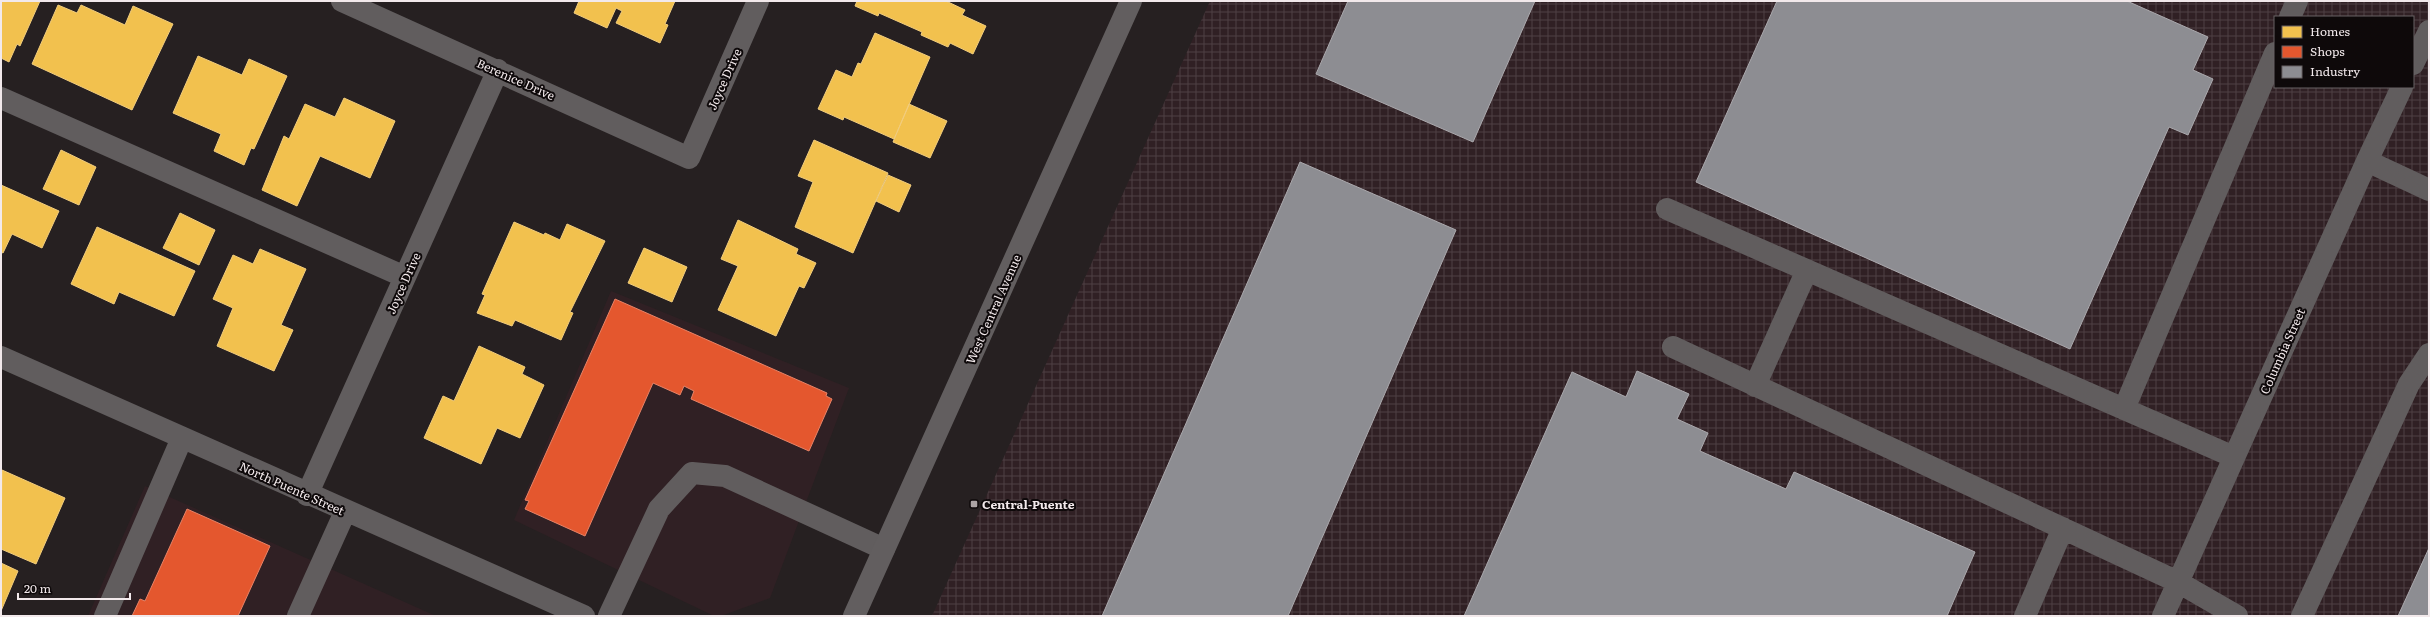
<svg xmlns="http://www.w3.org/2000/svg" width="2430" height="617" font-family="Literata,serif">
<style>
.built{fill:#302024}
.industrial{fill:url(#industrial-grid);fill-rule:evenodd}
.homes{fill:#f2c14e;stroke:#f2cd7d}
.shops{fill:#e4572e;stroke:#e88367}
.industry{fill:#8d8d92;stroke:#aba9ad}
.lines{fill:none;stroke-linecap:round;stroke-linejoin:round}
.minor{stroke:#615d5e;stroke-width:22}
.major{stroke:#625e5f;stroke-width:22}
.poi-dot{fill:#aba3a4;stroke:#0e090a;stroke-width:1.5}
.labels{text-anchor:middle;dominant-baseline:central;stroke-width:4;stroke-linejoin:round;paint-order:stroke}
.street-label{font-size:12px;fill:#f2e9eb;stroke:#0e090a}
.poi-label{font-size:12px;font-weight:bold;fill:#f2e9eb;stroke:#0e090a;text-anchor:start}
</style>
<defs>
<pattern id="industrial-grid" width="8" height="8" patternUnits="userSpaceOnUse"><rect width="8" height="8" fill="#302024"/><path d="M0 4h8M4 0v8" fill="none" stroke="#4e4044"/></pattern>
</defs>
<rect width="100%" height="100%" fill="#262021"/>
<path class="built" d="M611,291L849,388L770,598L721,616H714L514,520Z
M145,486L436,616H88Z"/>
<path class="industrial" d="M1210,1H2429V616H932ZM2275,17H2413V87H2275Z"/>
<path class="homes" d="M1,1H40L20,46L17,44L9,62L1,58Z
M579,1H675L665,24L668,25L660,43L616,23L622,11L616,8L607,28L574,13Z
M857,1H946L965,10L962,15L986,26L973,54L950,43L948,47L921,35L922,32L879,13L878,16L855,6Z
M58,5L77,13L81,5L125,25L133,6L173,24L132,110L32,64Z
M875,33L930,57L894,139L844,117L843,120L818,109L836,70L852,77L858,63L861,64Z
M198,56L242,75L249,59L287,76L254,149L251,148L244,165L214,151L221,134L173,113Z
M344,98L395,121L370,178L320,156L297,206L262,190L284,136L289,139L305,104L335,117Z
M909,104L947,121L930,158L893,142Z
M814,140L888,173L853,253L795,227L813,182L798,176Z
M61,150L96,167L79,205L43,189Z
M888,175L911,185L899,212L876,201Z
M1,185L59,211L42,248L12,234L3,253L1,252Z
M180,213L215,230L199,265L163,248Z
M738,220L798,249L796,254L816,263L804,288L799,286L776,336L718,310L738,266L721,259Z
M514,222L544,235L545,233L560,240L567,224L605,241L570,312L573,313L561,340L515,320L512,326L477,313L485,295L482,294Z
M97,227L195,271L174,316L119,292L114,304L71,284Z
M644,248L687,267L672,302L628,283Z
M260,249L306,269L281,325L293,330L274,371L217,346L233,308L213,299L233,255L253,264Z
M479,346L525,367L522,374L544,385L520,438L497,428L481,464L424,438L443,396L454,401Z
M2,470L65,498L36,564L1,549Z
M1,563L18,571L1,611Z"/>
<path class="shops" d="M615,299L827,393L826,396L832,399L809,451L691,399L694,391L684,386L680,395L653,383L585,536L525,509L529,501L525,500Z
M187,509L270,546L238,616H132L140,599L145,601Z"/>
<path class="industry" d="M1348,1H1535L1473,142L1316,74Z
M1777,1H2127L2208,37L2193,70L2213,79L2188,135L2169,127L2070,349L1696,182Z
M1300,162L1456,230L1288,616H1102Z
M1637,371L1689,394L1677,419L1708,433L1700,451L1786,489L1794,472L1975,552L1947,616H1464L1572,372L1626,397Z
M2429,548V616H2398Z"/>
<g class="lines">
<path class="minor" d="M342,1L689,158L758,1
M2290,17L2297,1
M2413,64L2429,31
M1,98L405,277
M2367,161L2429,190
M1667,209L2234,457
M1673,347L2178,582L2237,616
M1,357L584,616
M1755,386L1807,270
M2124,409L2275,53
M307,495L498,70
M105,616L182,438
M298,616L345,512
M609,616L659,509L692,473L725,476L884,549
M2025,616L2063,528
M2163,616L2367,161L2402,87
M2302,616L2409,384L2429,354"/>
<path class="major" d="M854,616L1131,1"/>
</g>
<rect class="poi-dot" x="970" y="500" width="8" height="8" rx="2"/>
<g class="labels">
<g class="street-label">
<text transform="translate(516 79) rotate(24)">Berenice Drive</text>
<text transform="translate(724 79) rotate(-66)">Joyce Drive</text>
<text transform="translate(403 283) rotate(-66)">Joyce Drive</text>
<text transform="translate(993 309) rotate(-66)">West Central Avenue</text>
<text transform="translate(2282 351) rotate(-66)">Columbia Street</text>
<text transform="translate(292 488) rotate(24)">North Puente Street</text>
</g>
<g class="poi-label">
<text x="982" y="504">Central-Puente</text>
</g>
</g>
<rect width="2430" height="617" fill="none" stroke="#f2e9eb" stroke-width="4"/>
<rect x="2274" y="16" width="140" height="72" fill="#0e090a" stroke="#696364"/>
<rect x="2282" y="26" width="20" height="12" fill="#f2c14e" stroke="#696364"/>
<text x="2310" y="36" font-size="12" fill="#f2e9eb">Homes</text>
<rect x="2282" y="46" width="20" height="12" fill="#e4572e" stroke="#696364"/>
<text x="2310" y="56" font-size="12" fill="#f2e9eb">Shops</text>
<rect x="2282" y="66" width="20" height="12" fill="#8d8d92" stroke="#696364"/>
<text x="2310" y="76" font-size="12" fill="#f2e9eb">Industry</text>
<path d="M18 593v6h112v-6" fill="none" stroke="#f2e9eb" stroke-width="2"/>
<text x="24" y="593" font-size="12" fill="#f2e9eb" stroke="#0e090a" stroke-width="3" paint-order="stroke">20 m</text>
</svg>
